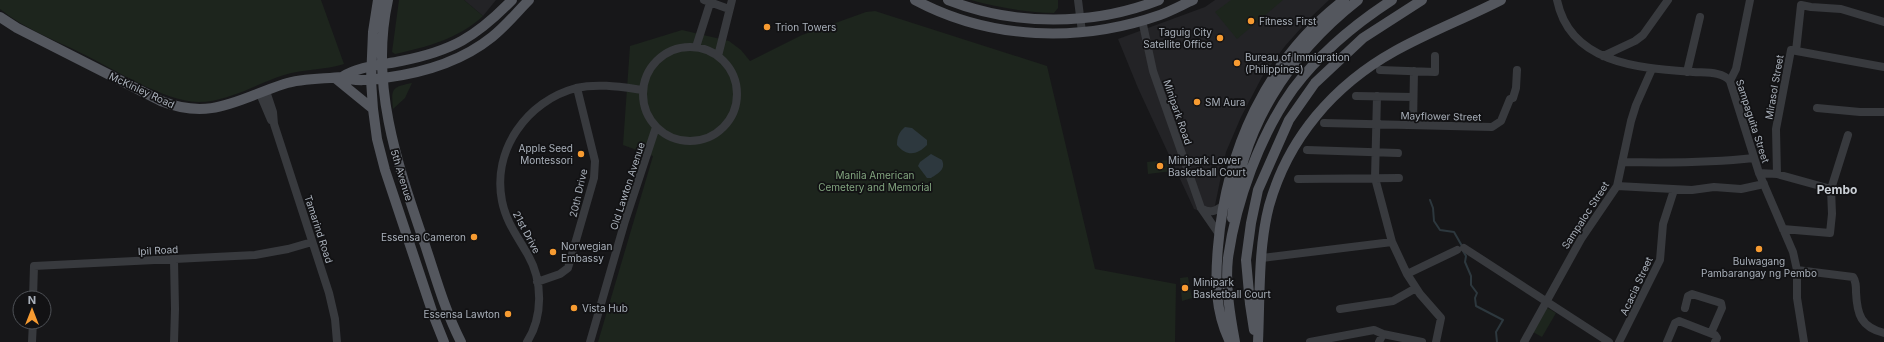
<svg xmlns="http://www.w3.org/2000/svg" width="1884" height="342" font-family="Inter,sans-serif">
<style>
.built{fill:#232326}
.green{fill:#1d251d}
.water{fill:#2d383e}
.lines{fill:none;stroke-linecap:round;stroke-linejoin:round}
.stream{stroke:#2d383e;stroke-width:2}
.minor{stroke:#383a3e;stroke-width:8}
.major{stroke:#54575e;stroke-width:10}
.poi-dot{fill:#f79b31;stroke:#121214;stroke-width:1.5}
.labels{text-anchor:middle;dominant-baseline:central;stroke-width:3.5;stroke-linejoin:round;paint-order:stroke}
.poi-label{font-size:10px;fill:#a9b0ba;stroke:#121214;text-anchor:start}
.street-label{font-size:10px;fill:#a9b0ba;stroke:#121214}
.park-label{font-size:10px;fill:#82a57f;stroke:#121214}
.quarter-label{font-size:12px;font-weight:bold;fill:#cacfd5;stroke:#121214}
</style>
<rect width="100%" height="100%" fill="#171719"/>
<path class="built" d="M464,0H496L483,16Z
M1215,0H1329L1310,18L1285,46L1262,77L1241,117L1226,152L1213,215L1194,209L1138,88L1118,39L1205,7Z"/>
<path class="green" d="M0,0H321L344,64C325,70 304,69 284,75C256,84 228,102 198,102C163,101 114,69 83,54C56,40 24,29 0,9Z
M399,0H464L483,16C458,39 427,47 395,54L392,52Z
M971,0H1058V8L1054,13C1026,12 999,8 971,0Z
M1231,0H1283L1237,39L1215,12Z
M875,11L1047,66L1095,269L1176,284L1175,342H598L653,156L623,145L630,46L682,30L729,41L741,50L750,61L802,35L866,12Z
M412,83L405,98L393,109C391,88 392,87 412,83Z
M1170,160L1172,171L1148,174L1147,162Z
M1188,277L1192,298L1182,301L1180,278Z
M1546,307L1556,313L1542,337L1531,331Z"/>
<path class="water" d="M905,127L912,128L927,140V145C917,155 907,157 897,145C897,137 899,132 905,127Z
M931,154L942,160C946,169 939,173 931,178H927L918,166L920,162Z"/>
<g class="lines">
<path class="stream" d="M1430,200L1433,208L1434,221L1440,230L1454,232L1462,246
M1463,251L1466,256L1465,262L1471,276V285L1477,293L1475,298L1476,306L1503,320L1496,332L1497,342"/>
<path class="minor" d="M704,0L729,9
M1078,0L1082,32
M1557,0C1570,64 1639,68 1693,72C1705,73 1722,71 1730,81L1759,173L1793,252L1797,270V298L1804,342
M1142,20L1153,71L1201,208L1219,234
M643 94a47 47 0 1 1 94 0a47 47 0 1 1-94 0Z
M696,47L711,0
M1796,51L1801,5L1811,7L1841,9L1884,22
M718,56L732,0
M1603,56L1635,41L1643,35L1668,0
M1380,70L1435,72V56
M1687,72L1700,17
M1730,81L1736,69L1750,0
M266,91L273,112L274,124L329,293L335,319L337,342
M260,94L271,120
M1356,96L1413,97
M1377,96L1375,178L1392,242L1407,274L1420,294L1441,318L1436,342
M1817,108L1860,112H1884
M1324,123L1492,127L1501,121L1510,99L1513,98L1516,88L1517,70
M1413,125L1414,71
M1307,150L1398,153
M1622,162C1666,163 1709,163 1754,158
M1759,173L1777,174L1831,189
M1777,174L1776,129L1791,50L1884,67
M1298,179L1399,178
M1617,186L1692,190L1714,187L1741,189L1764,184
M1201,208C1210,214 1216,211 1224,205
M1783,229L1830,233L1832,214L1831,189L1848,135
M1464,248L1609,342
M1262,258L1392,242
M1797,270L1853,277C1856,281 1856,286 1856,292C1857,315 1861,327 1884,333
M1407,274L1457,250
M537,282L560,274L568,268L594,178L595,161L577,88
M33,298L34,266L255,255L288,249L312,242
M1685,308L1688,296L1692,294L1721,303L1722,308L1711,333
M1340,309L1393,301L1416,288
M32,342L33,322
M174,342L175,309L174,260
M527,342C543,317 543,281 528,255C518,237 506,222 502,201C492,150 527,101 576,88C598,83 621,87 643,90
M590,342L625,221L656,127
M1310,342L1374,330L1383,334
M1379,342L1383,334L1422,342
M1524,342L1581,239L1617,186L1631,121L1636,105L1652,69
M1619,342L1660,260L1663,224L1674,190
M1667,342L1675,323L1679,321L1715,335L1717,338L1715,342"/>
<path class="major" d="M378,0L373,32L371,80L373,109L377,139L385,170L434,317L444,342
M388,0C369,85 398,166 425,245C436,278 445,311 461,342
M915,0C990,40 1080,43 1160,15C1171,11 1182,5 1193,0
M948,0C1014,26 1093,26 1159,0
M0,17L17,28L161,101C211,121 238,99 284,84C302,78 323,79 342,77C355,82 371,80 384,78C423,73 461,62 492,37C506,26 517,12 529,0
M342,77C359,66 382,65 401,61C452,51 476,37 512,0
M335,78L373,109
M1232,218C1241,128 1288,55 1358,0
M1254,330L1250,304L1246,260L1251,223L1258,190L1289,120L1315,83L1363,38L1422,0
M1230,342C1215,312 1215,280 1218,247C1226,151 1266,60 1344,0
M1235,342C1230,315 1225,285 1228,258C1236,201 1260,135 1293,89C1320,53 1355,24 1392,0
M1258,342C1260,299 1258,248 1269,206C1288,138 1334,85 1395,51C1429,32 1466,18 1501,0"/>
</g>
<g class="poi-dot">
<circle cx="1251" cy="21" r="4"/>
<circle cx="767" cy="27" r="4"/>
<circle cx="1220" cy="38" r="4"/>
<circle cx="1237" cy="63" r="4"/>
<circle cx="1197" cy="102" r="4"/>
<circle cx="581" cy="154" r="4"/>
<circle cx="1160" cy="166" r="4"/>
<circle cx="474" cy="237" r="4"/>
<circle cx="1759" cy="249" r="4"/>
<circle cx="553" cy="252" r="4"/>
<circle cx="1185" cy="288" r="4"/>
<circle cx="574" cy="308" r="4"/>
<circle cx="508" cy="314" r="4"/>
</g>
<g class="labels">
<g class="poi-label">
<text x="1259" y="21">Fitness First</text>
<text x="775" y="27">Trion Towers</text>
<text x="1212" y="32" text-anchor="end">Taguig City<tspan x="1212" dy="12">Satellite Office</tspan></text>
<text x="1245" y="57">Bureau of Immigration<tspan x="1245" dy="12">(Philippines)</tspan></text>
<text x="1205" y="102">SM Aura</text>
<text x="573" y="148" text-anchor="end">Apple Seed<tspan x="573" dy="12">Montessori</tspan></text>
<text x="1168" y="160">Minipark Lower<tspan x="1168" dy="12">Basketball Court</tspan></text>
<text x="466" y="237" text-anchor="end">Essensa Cameron</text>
<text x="561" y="246">Norwegian<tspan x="561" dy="12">Embassy</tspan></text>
<text x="1759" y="261" text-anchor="middle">Bulwagang<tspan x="1759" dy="12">Pambarangay ng Pembo</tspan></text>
<text x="1193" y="282">Minipark<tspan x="1193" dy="12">Basketball Court</tspan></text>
<text x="582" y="308">Vista Hub</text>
<text x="500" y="314" text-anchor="end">Essensa Lawton</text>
</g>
<g class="street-label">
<text transform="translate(1774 87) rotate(-80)">Mirasol Street</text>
<text transform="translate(142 90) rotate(25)">McKinley Road</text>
<text transform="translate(1178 112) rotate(71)">Minipark Road</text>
<text transform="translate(1441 116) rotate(1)">Mayflower Street</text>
<text transform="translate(1753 121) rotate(72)">Sampaguita Street</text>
<text transform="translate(402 175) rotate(73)">5th Avenue</text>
<text transform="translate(627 186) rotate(-72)">Old Lawton Avenue</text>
<text transform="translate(578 193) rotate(-77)">20th Drive</text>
<text transform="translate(1585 215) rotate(-57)">Sampaloc Street</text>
<text transform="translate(319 229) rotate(72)">Tamarind Road</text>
<text transform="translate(527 232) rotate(62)">21st Drive</text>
<text transform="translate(158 250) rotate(-3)">Ipil Road</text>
<text transform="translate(1636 286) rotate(-65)">Acacia Street</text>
</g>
<g class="park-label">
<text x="875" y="175">Manila American<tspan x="875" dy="12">Cemetery and Memorial</tspan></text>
</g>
<g class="quarter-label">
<text x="1837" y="189">Pembo</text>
</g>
</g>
<g transform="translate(32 310)"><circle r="19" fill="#121214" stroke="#4e5156"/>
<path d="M0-3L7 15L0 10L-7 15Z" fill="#f79b31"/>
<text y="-6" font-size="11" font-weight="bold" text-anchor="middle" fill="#a9b0ba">N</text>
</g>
</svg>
